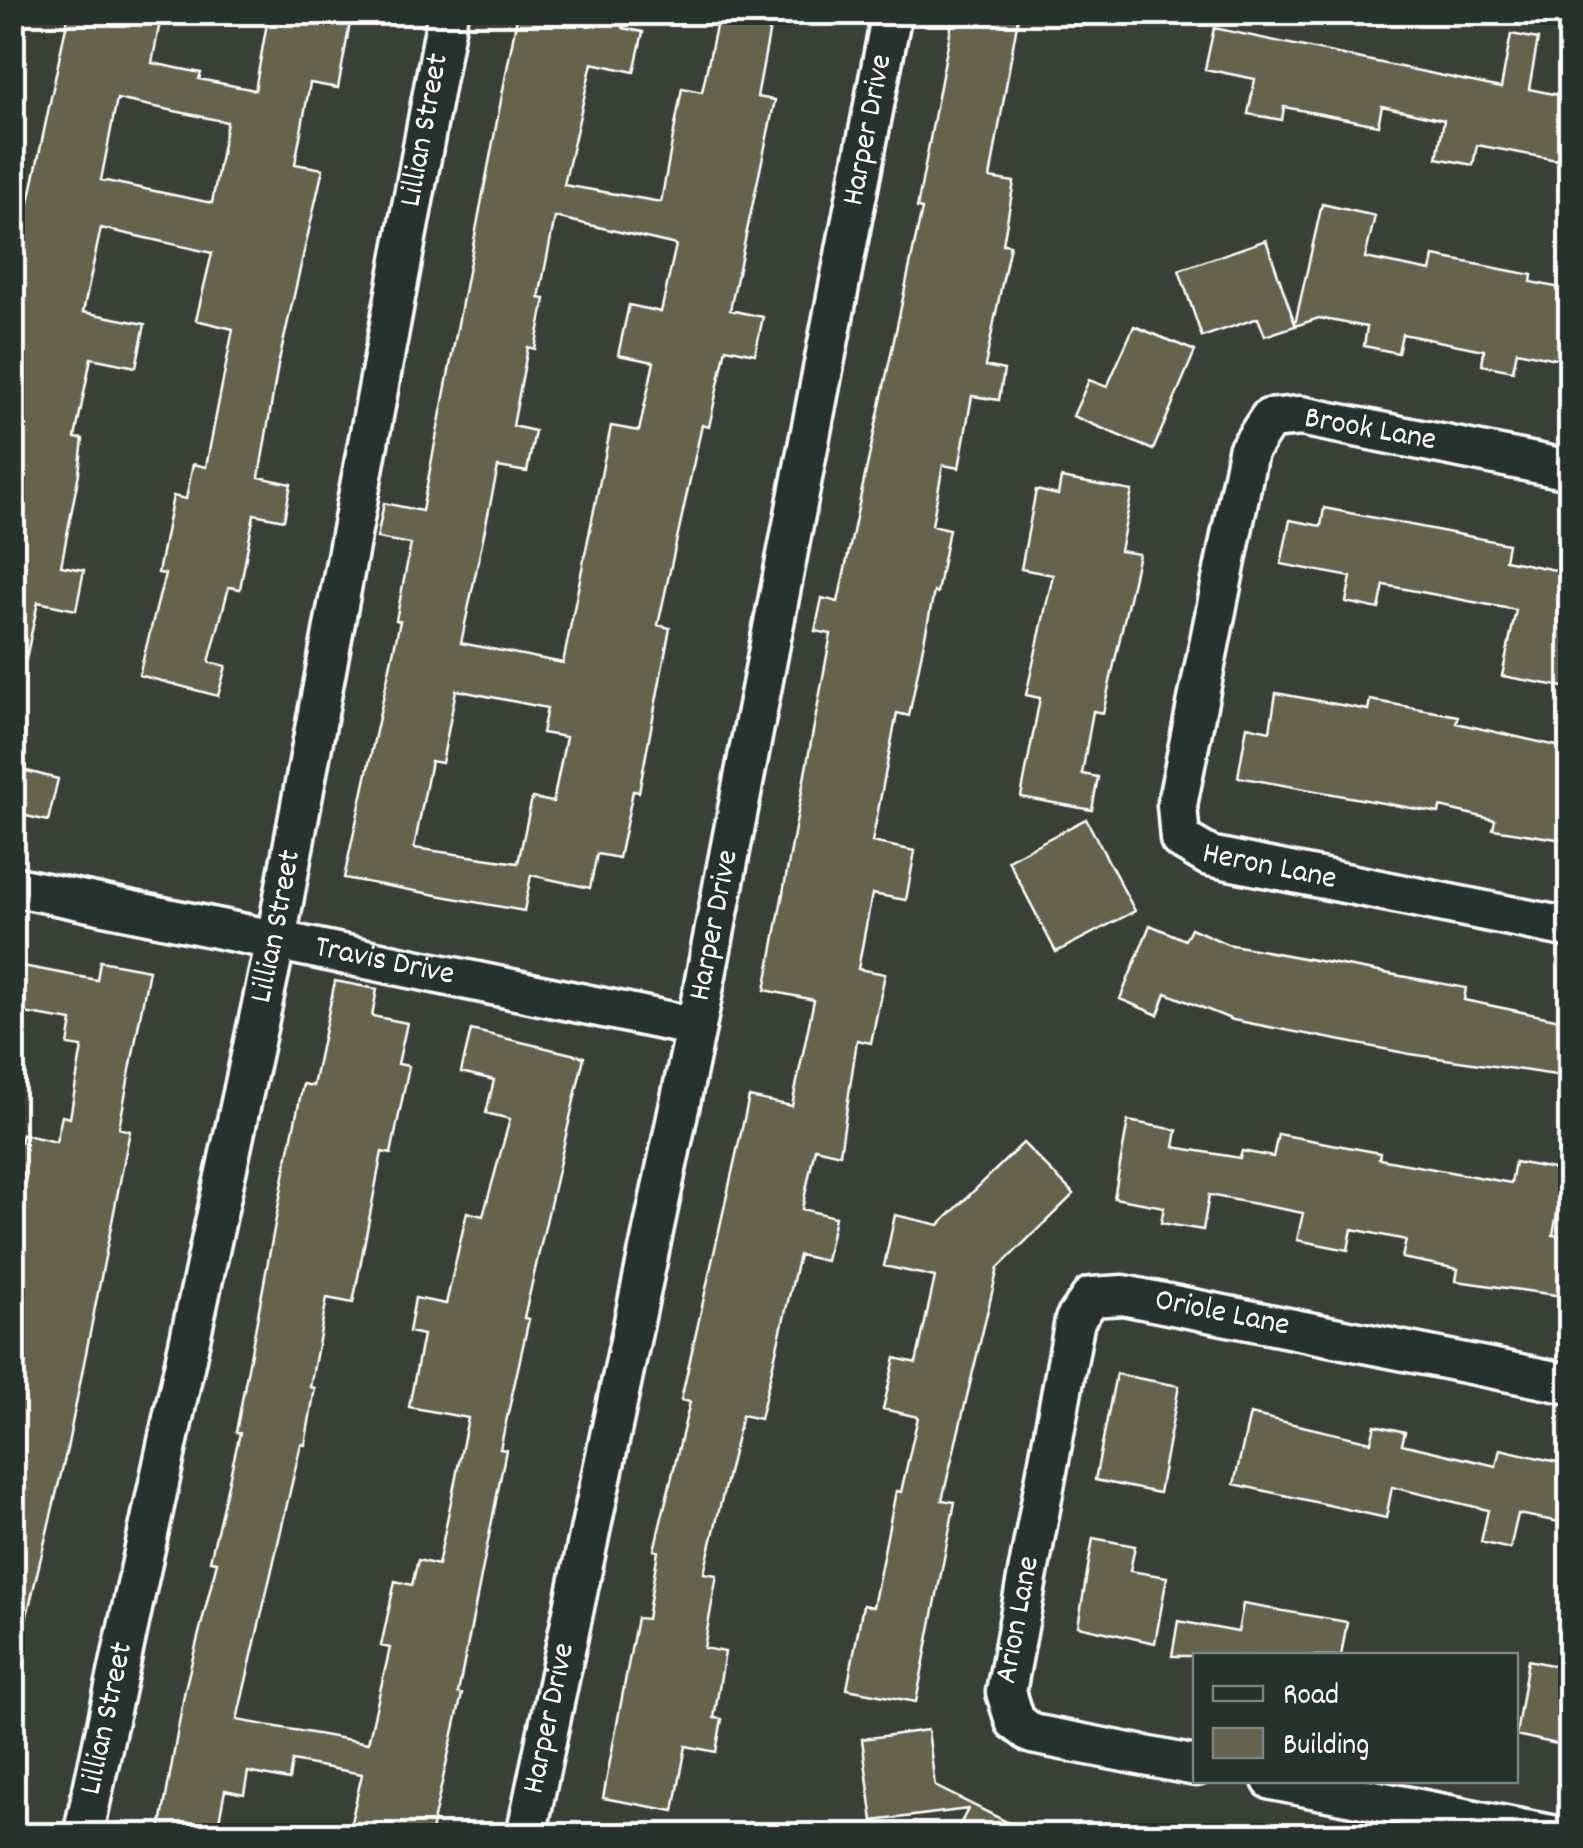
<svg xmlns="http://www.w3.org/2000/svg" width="1583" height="1848" font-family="Dekko,sans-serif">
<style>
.building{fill:#65624e;stroke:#fff;stroke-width:2.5;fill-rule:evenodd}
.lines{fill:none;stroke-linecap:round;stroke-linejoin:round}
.street-casing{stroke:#fff;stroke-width:45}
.street{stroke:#26332d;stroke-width:38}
.labels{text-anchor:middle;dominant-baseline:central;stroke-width:9;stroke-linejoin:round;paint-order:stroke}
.street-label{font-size:32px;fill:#fff;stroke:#26332d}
</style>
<rect width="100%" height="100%" fill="#394137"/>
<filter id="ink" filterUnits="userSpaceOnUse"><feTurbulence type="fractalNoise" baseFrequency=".01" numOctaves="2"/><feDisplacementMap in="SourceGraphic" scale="20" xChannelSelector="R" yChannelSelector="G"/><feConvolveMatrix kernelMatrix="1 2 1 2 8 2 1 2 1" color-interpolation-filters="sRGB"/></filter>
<g filter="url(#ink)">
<path class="building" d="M69,12H162L152,63L201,73L199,79L255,90L269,12H352L338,88L310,83L295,164L323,169L278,365L259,477L291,484L284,520L254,514L240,589L229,587L209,662L226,666L218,696L139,675L165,574L158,573L173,496L186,499L193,464L206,467L233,329L196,320L212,253L101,228L83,312L145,324L136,367L91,358L75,438L83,439L79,473L61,566L84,570L76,610L38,602L26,659L12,657V283ZM117,99L227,122L212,203L101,180Z
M518,12H626L623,28L643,32L634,72L592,63L564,185L661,202L682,88L702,92L719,12H773L757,97L775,100L730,310L763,317L755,354L726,348L709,427L702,425L658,625L670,628L662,670L639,792L633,791L619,858L597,854L590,888L531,875L524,911L344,878L400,621L396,620L411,544L377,538L384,503L422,511ZM555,217L676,245L661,312L629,305L618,355L654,362L639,431L611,426L563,663L461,643L498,467L527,472L535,431L513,426L528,347L535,349L545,299L539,298ZM456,690L547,708L542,733L566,737L553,802L532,798L518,863L414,848L431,761L442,763Z
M954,12H1019L990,178L1014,182L1003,244L1010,245L985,366L1004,370L999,400L972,396L959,468L943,465L932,525L949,529L937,593L934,592L909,716L897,713L872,842L915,851L906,900L872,894L858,969L885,974L871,1043L857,1040L840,1154L815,1148L802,1209L835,1217L826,1261L799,1255L760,1419L742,1415L704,1573L717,1575L704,1648L725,1652L714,1718L722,1719L716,1752L686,1746L674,1811L603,1798L637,1618L647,1619L658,1551L654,1550L690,1402L681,1400L749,1097L792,1106L814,1000L765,990L831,634L815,631L822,598L838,602L922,209L917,208Z
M1214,28L1501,88L1511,34L1538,39L1529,89L1568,97L1557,160L1477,145L1473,165L1437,158L1444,120L1382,106L1378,125L1284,107L1282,120L1248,114L1255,79L1205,69Z
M1322,204L1375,216L1365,258L1431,271L1434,256L1532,275L1531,282L1570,290V362L1517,351L1513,371L1482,365L1484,350L1402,334L1398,353L1364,346L1367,327L1319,318L1265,336L1258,318L1202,337L1179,270L1266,240L1295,324Z
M1134,326L1195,351L1153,450L1073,416L1089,380L1107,387Z
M1061,478L1132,491L1120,551L1139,554L1103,713L1093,711L1082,774L1098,777L1092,810L1021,797L1040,698L1026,695L1053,575L1021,569L1036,490L1058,495Z
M1324,508L1508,544L1505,560L1570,573V688L1502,676L1516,610L1384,585L1379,609L1346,602L1351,577L1281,564L1290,520L1321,526Z
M1276,693L1368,710L1370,700L1458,716L1456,723L1570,749V841L1493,829L1495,820L1440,807L1439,813L1238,777L1247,726L1270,731Z
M23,770L58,779L48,821L13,813Z
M1086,819L1135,911L1056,952L1008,860Z
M1150,925L1185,940L1191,928L1227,944L1466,988L1464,1000L1570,1022V1077L1410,1054L1233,1020L1166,993L1158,1015L1120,999Z
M100,961L149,970L119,1128L130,1131L67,1449L25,1624L12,1622V1176L22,1134L56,1142L62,1116L70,1118L82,1047L68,1045L72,1021L12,1011V964L97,980Z
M335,981L377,989L372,1016L407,1023L398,1064L409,1066L391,1154L382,1152L353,1303L327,1298L310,1387L315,1388L305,1445L301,1444L237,1720L368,1743L390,1648L381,1646L395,1581L412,1585L418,1560L438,1565L468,1418L409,1407L423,1335L409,1332L415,1298L446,1304L467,1212L483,1216L510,1119L486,1113L494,1080L461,1072L471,1030L584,1057L524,1318L529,1319L500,1449L506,1450L458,1693L462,1694L430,1836H348L362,1774L292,1761L289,1780L248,1772L244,1794L225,1790L216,1836L160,1831L185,1689L217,1562L210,1561L240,1433L236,1432L287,1160L303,1084L313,1086Z
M1128,1121L1177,1130L1174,1147L1240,1158L1242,1151L1273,1157L1278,1134L1380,1153L1379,1159L1511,1183L1515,1162L1565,1171L1553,1235L1570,1238V1297L1456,1281L1458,1269L1402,1258L1406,1240L1352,1229L1348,1250L1297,1240L1303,1213L1209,1195L1203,1230L1161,1223L1164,1207L1114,1198Z
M1023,1143L1074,1194L998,1268L942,1500L955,1502L916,1702L847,1689L863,1605L873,1607L896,1491L901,1492L918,1417L883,1409L895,1358L916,1363L935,1277L884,1266L895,1215L939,1225Z
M1116,1374L1179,1386L1159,1493L1095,1480Z
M1250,1414L1371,1442L1375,1425L1405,1432L1402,1444L1496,1466L1500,1449L1570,1465V1524L1518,1514L1510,1549L1481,1542L1488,1510L1392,1487L1386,1518L1234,1484Z
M1093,1538L1135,1546L1130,1571L1167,1577L1155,1643L1078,1626Z
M1243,1604L1347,1622L1341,1656H1172L1178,1621L1238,1632Z
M1528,1660L1570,1669V1747L1516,1735Z
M928,1730L935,1786L1035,1836H954L968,1809L873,1821L862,1739Z"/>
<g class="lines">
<g class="street-casing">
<g id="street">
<path id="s1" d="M1570,470L1301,416L1269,419L1248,451L1177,805L1180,839L1209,856L1570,928"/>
<path id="s2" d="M12,886L696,1027"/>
<path id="s3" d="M1196,1766L1032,1734L1015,1721L1006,1692L1075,1320L1091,1297L1123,1295L1570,1384"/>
<path d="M1272,1780L1556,1836"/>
<path id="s4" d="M83,1836L276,940L448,12"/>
<path id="s5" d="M526,1836L696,1027L892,12"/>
</g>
</g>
<use href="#street" class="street"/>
</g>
</g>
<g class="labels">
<g class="street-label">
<text stroke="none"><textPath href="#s4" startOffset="1740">Lillian Street</textPath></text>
<text stroke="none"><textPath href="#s5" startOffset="1740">Harper Drive</textPath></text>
<text transform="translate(1370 431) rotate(10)">Brook Lane</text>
<text stroke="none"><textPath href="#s1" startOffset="835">Heron Lane</textPath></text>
<text stroke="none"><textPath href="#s5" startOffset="930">Harper Drive</textPath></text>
<text stroke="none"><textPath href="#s4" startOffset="930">Lillian Street</textPath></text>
<text stroke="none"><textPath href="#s2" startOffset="380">Travis Drive</textPath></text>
<text stroke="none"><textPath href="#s3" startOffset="758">Oriole Lane</textPath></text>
<text stroke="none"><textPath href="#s3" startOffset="292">Arion Lane</textPath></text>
<text stroke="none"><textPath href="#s5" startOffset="120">Harper Drive</textPath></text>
<text stroke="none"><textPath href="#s4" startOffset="120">Lillian Street</textPath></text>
</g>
</g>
<rect width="1583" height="1848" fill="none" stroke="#26332d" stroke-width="50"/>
<rect x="25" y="25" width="1533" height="1798" fill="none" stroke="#fff" stroke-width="4" filter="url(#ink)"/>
<rect x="1193" y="1653" width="325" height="130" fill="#26332d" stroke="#7d8581" stroke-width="2.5"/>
<rect x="1213" y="1686" width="50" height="15" fill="#26332d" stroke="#7d8581" stroke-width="2.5"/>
<text x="1283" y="1703" font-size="30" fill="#ffffff">Road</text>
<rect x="1213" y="1728" width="50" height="30" fill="#65624e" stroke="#7d8581" stroke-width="2.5"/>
<text x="1283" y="1753" font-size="30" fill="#ffffff">Building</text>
</svg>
